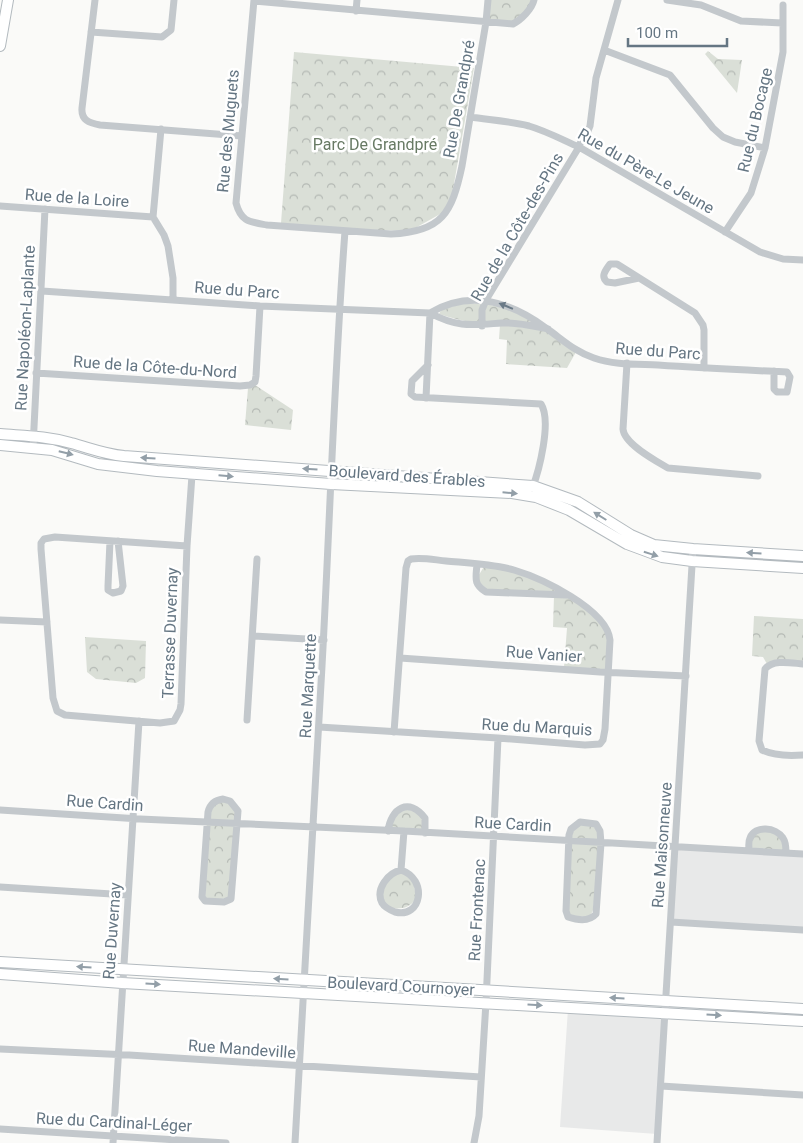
<svg xmlns="http://www.w3.org/2000/svg" width="803" height="1143" font-family="Roboto,sans-serif">
<style>
.built{fill:#e8e9e9}
.park{fill:url(#park-crowns)}
.lines{fill:none;stroke-linecap:round;stroke-linejoin:round}
.secondary-casing{stroke:#b3babf;stroke-width:12}
.street{stroke:#c3c8cc;stroke-width:7}
.secondary{stroke:#fff;stroke-width:10}
.oneway{fill:#6a7a87}
.oneway2{fill:#939fa8}
.labels{text-anchor:middle;dominant-baseline:central;stroke-width:5;stroke-linejoin:round;paint-order:stroke}
.street-label{font-size:16px;fill:#657683;stroke:#fff}
.park-label{font-size:16px;fill:#687a64;stroke:#fff}
</style>
<defs>
<pattern id="park-crowns" width="20" height="18" patternUnits="userSpaceOnUse" patternTransform="scale(1.25)"><rect width="20" height="18" fill="#dadfd7"/><path d="M2 6a3 3 0 1 1 6 0M12 15a3 3 0 1 1 6 0" fill="none" stroke="#b4b9b4"/></pattern>
</defs>
<rect width="100%" height="100%" fill="#fafaf8"/>
<path class="built" d="M677,847L803,854V928L673,920Z
M568,1009L662,1015L657,1134L560,1127Z"/>
<path class="park" d="M489,0H531V6L514,22H486Z
M708,51L718,59L742,60L737,93L705,54Z
M294,52L474,68L451,201L442,213L410,231L344,229L281,223Z
M466,303L502,306L541,326C506,324 472,326 439,314L442,309Z
M500,325L548,330L576,352L567,368L506,364L507,340L499,339Z
M255,385L293,410L291,430L245,425L248,388Z
M485,565L532,574L594,613L609,633L607,670L564,667L567,628L553,627L554,596L487,592L477,578Z
M754,616L803,619V664H767L763,657L752,656Z
M85,637L146,641L145,678L136,683L96,679L87,672Z
M223,799L236,808L230,898L205,901L207,810Z
M406,808L421,814L425,833L388,831L394,815Z
M577,823L595,825L601,843L593,910L590,917L568,916L570,839Z
M757,832H777L786,851L750,849L753,835Z
M401,870L413,878L416,899C408,909 402,909 389,908L381,899L386,880Z"/>
<g class="lines">
<g class="secondary-casing">
<path id="secondary" d="M0,46L8,0
M0,434C24,436 47,436 71,443C90,448 104,454 124,456L533,486L578,502L631,535L654,545L693,549L803,556
M0,445L52,450L98,464L157,471L331,484L512,493L536,497L569,510L627,544L662,557L692,561L803,568
M0,962L803,1009
M0,974L122,983L803,1021"/>
</g>
<path class="street" d="M95,0L82,108C81,120 89,123 100,125L242,136
M254,0L236,203C241,222 250,222 267,225L391,234C442,232 452,213 462,166L486,22L488,0
M667,0L701,5L741,21L782,23
M254,1L513,24C521,20 532,9 534,0
M356,11L357,0
M91,32L162,37L171,30L174,0
M604,50L670,75L713,128L723,137L735,142L765,148
M470,117C490,120 509,121 529,126C546,131 563,140 579,147L760,252L783,259L803,260
M161,129L153,217L164,235L168,246L173,278V300
M0,206L153,217
M725,232L751,193L765,148L783,52V5
M639,278L615,283L607,282C600,276 606,270 610,264H617L695,313L703,325L704,330V368
M42,291L260,306L430,313C458,328 472,325 502,323C517,322 533,326 548,329
M430,313C470,289 511,302 546,328C562,339 575,352 594,358C614,365 637,364 658,365C701,368 744,370 787,372L790,377L787,392H777L774,389V371
M482,326V310L486,300L579,147L581,141L586,136L590,126L596,78L618,0
M627,363L623,429C624,444 656,461 668,468L758,476
M428,365L412,381L411,394L415,397L541,404C552,421 539,471 532,489
M36,373L240,386L250,385L255,382L256,376L260,306
M426,398L430,313
M33,447L45,209
M110,541L108,586V590L113,593L121,591L123,586L118,541
M187,546L55,537L44,539L41,543V549L53,698L57,711L65,715L160,723L174,721L180,710L181,704L187,546L193,461
M477,564C476,578 473,584 486,592L566,595
M0,620L47,622
M253,636L324,640
M400,658L600,672L686,676
M803,664C791,663 773,659 765,669L759,741L762,750C774,756 790,756 803,755
M247,720L257,559
M319,727L498,738L585,745L600,744L603,740L605,729L610,640C607,609 541,578 514,570C493,564 468,563 446,561C435,560 422,557 411,559L408,561L406,568L394,732
M223,799L230,801L238,811L231,899L224,902L205,901L202,897L208,812C210,804 215,800 223,799Z
M0,810L140,819L404,831L803,854
M580,822L596,824L600,831L601,843L596,914C589,922 577,920 568,917L566,911L569,835L571,829Z
M388,831C391,808 409,797 425,818V833
M749,850C749,847 748,842 750,838C755,825 776,827 783,838C786,842 786,848 786,853
M401,870C428,879 422,919 395,912C390,910 385,908 382,903C375,889 388,873 401,870Z
M401,870L404,831
M0,887L128,895
M671,922L803,930
M0,1049L129,1055L481,1077
M661,1086L803,1095
M0,1129L226,1143
M113,1143L139,721
M295,1143C303,984 314,825 322,666C330,521 334,376 345,231
M474,1143L479,1116L486,1002L498,738
M657,1143L693,549"/>
<use href="#secondary" class="secondary"/>
</g>
<defs><path id="oneway-solid" d="M-6-.8H1V-3.2L6.5 0L1 3.2V.8H-6Z" transform="scale(1.25)"/></defs>
<use class="oneway" href="#oneway-solid" transform="translate(506 306) rotate(-158)"/>
<g class="oneway2">
<use href="#oneway-solid" transform="translate(66 453) rotate(14)"/>
<use href="#oneway-solid" transform="translate(148 458) rotate(-176)"/>
<use href="#oneway-solid" transform="translate(310 469) rotate(-176)"/>
<use href="#oneway-solid" transform="translate(226 476) rotate(5)"/>
<use href="#oneway-solid" transform="translate(510 493) rotate(5)"/>
<use href="#oneway-solid" transform="translate(600 516) rotate(-148)"/>
<use href="#oneway-solid" transform="translate(754 553) rotate(-177)"/>
<use href="#oneway-solid" transform="translate(651 554) rotate(17)"/>
<use href="#oneway-solid" transform="translate(84 967) rotate(-176)"/>
<use href="#oneway-solid" transform="translate(281 979) rotate(-177)"/>
<use href="#oneway-solid" transform="translate(153 984) rotate(3)"/>
<use href="#oneway-solid" transform="translate(617 998) rotate(-177)"/>
<use href="#oneway-solid" transform="translate(535 1005) rotate(3)"/>
<use href="#oneway-solid" transform="translate(714 1015) rotate(4)"/>
</g>
<g class="labels">
<g class="street-label">
<text transform="translate(459 99) rotate(-80)">Rue De Grandpré</text>
<text transform="translate(755 120) rotate(-77)">Rue du Bocage</text>
<text transform="translate(228 131) rotate(-85)">Rue des Muguets</text>
<text transform="translate(646 171) rotate(30)">Rue du Père-Le Jeune</text>
<text transform="translate(77 198) rotate(4)">Rue de la Loire</text>
<text transform="translate(517 227) rotate(-60)">Rue de la Côte-des-Pins</text>
<text transform="translate(237 290) rotate(4)">Rue du Parc</text>
<text transform="translate(25 328) rotate(-87)">Rue Napoléon-Laplante</text>
<text transform="translate(658 351) rotate(4)">Rue du Parc</text>
<text transform="translate(155 367) rotate(4)">Rue de la Côte-du-Nord</text>
<text transform="translate(407 476) rotate(4)">Boulevard des Érables</text>
<text transform="translate(170 633) rotate(-88)">Terrasse Duvernay</text>
<text transform="translate(544 654) rotate(4)">Rue Vanier</text>
<text transform="translate(308 686) rotate(-87)">Rue Marquette</text>
<text transform="translate(537 727) rotate(3)">Rue du Marquis</text>
<text transform="translate(105 803) rotate(4)">Rue Cardin</text>
<text transform="translate(513 824) rotate(3)">Rue Cardin</text>
<text transform="translate(662 845) rotate(-86)">Rue Maisonneuve</text>
<text transform="translate(477 910) rotate(-87)">Rue Frontenac</text>
<text transform="translate(112 931) rotate(-86)">Rue Duvernay</text>
<text transform="translate(401 986) rotate(3)">Boulevard Cournoyer</text>
<text transform="translate(242 1049) rotate(4)">Rue Mandeville</text>
<text transform="translate(114 1122) rotate(3)">Rue du Cardinal-Léger</text>
</g>
<g class="park-label">
<text x="375" y="144">Parc De Grandpré</text>
</g>
</g>
<path d="M628 38v8h99v-8" fill="none" stroke="#657683" stroke-width="2.5"/>
<text x="636" y="38" font-size="15" fill="#657683" stroke="#ffffff" stroke-width="4" paint-order="stroke">100 m</text>
</svg>
